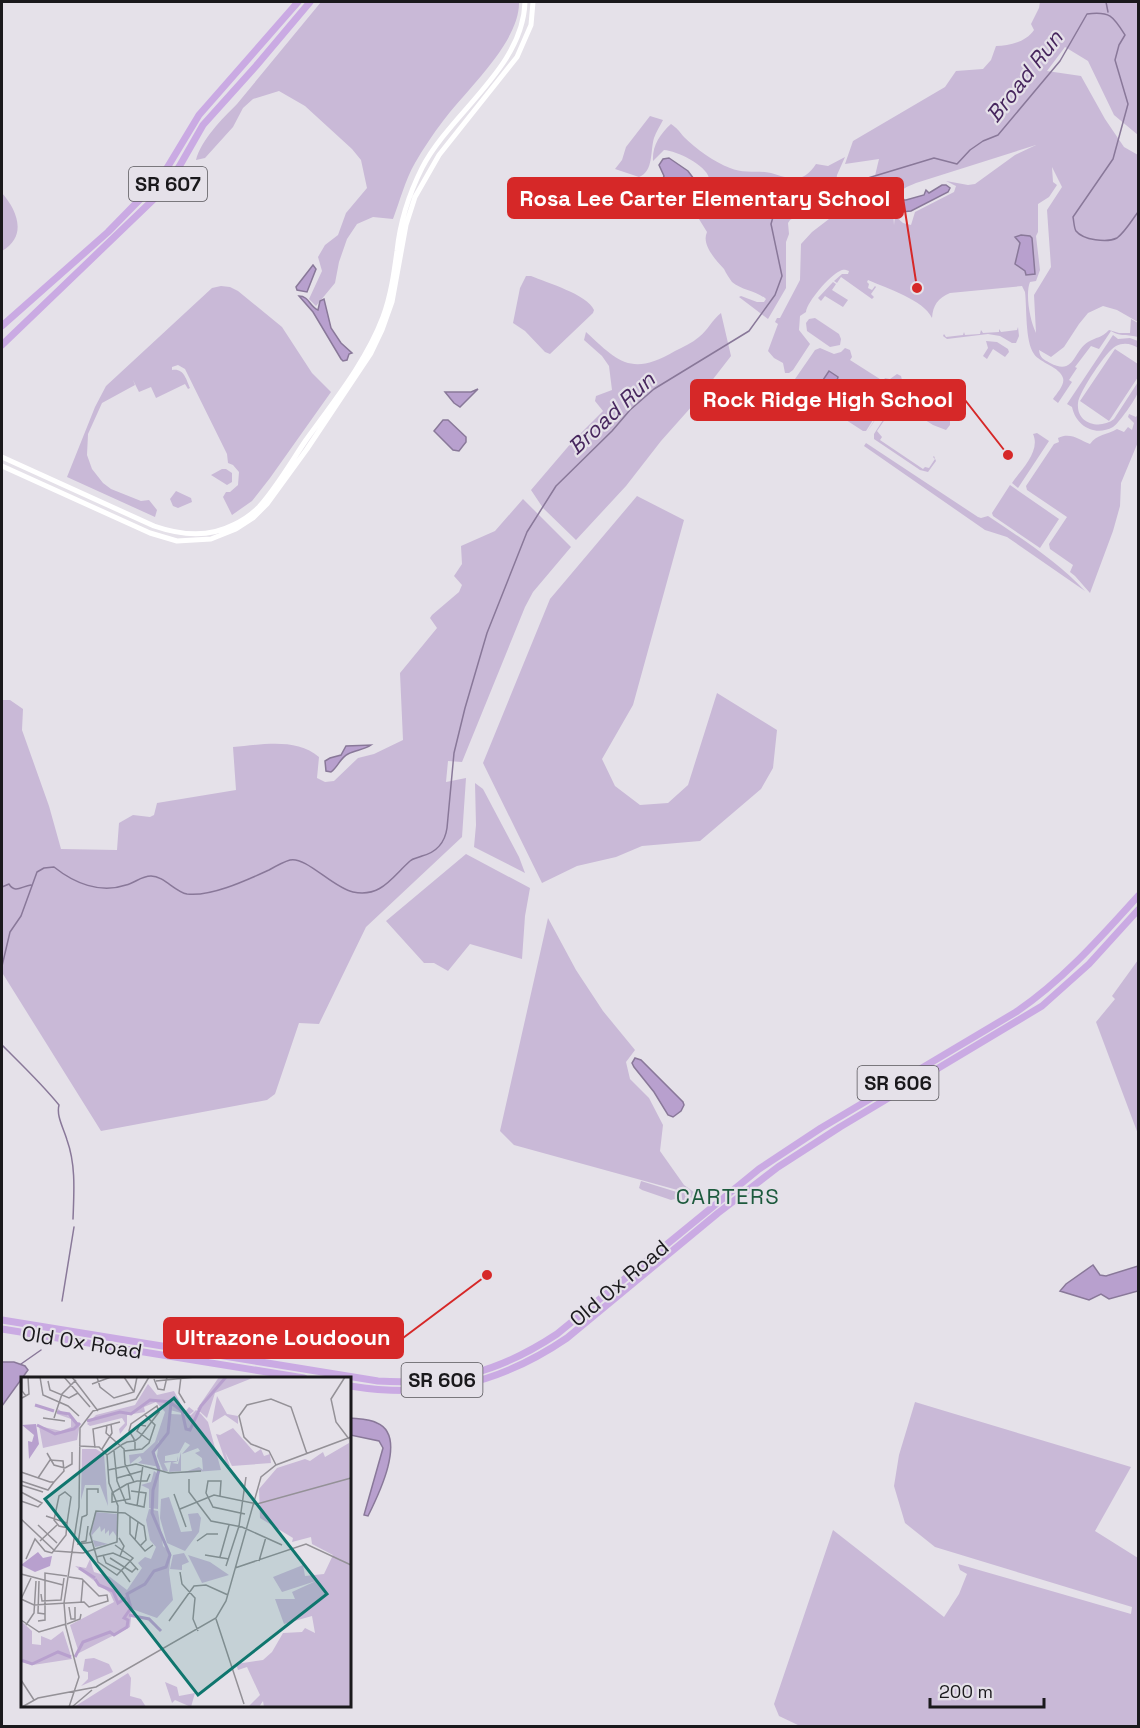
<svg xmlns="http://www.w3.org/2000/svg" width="1140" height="1728" font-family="'Space Grotesk',sans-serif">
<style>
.green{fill:#c9b9d7;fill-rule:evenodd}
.water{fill:#b8a0ce;stroke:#897899;stroke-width:1.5}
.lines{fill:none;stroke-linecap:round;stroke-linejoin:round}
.stream{stroke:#897899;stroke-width:1.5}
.minor{stroke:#fff;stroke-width:5}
.major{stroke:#caaae3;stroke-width:7}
.labels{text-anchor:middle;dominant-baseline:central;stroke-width:4.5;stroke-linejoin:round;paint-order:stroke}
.shield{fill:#e5e1e9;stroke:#57555a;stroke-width:1.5}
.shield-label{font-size:20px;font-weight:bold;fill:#1a191c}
.street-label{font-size:21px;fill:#1a191c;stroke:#e5e1e9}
.water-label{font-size:22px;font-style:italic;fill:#47265e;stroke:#e5e1e9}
.neighbourhood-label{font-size:22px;letter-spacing:1.5px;fill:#1d5a3d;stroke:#e5e1e9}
.inset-river{fill:none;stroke:#b8a0ce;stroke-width:3}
.inset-road{fill:none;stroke:#949197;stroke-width:1.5}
.view{fill:#0f766e;fill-opacity:0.15;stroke:#0f766e;stroke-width:3}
.inset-edge{fill:none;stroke:#1a191c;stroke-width:3}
.leader{fill:none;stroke:#d62828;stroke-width:2}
.callout-dot{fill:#d62828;stroke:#e5e1e9;stroke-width:2}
.callout{fill:#d62828;stroke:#d62828;stroke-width:2}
.callout-label{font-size:22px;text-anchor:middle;font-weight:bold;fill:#fff}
</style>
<rect width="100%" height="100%" fill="#e5e1e9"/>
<path class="green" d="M321,2H519C520,42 466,90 443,121C433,134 423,149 415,163C405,180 400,201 393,219L373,217L357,224L347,239L339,262L335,283L316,306L309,299L322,271L318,257L325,245L338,235L346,213L367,188L361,160L352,149L305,106L279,91L253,99L243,108L233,127L205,158L196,160C201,140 222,119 237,104Z
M1040,2H1138V120L1137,123L1138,135L1114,115L1088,61L1065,47L1047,71L1081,76L1105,119L1124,147L1138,155V322L1117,310L1103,306L1088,313L1079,324L1064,347L1051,357L1039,350C1040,358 1043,359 1050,363C1075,376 1073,351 1088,342C1096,337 1102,338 1109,330L1119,333H1130L1131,319L1138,323V337C1129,334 1119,337 1111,331L1099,349L1091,346L1075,367L1077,368L1069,380L1072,382L1058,403L1053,399C1057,393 1065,385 1063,378C1060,367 1040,363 1034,354C1025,341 1027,309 1025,292L1022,286L950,293C938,298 933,305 932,318C924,300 886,288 868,280L867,282L869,284L868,288L872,290L875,286L876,287L871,294L874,297L872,299L841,277L837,283L834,281L842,274H848L849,271C845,270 844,269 840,271C830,275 807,302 806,312L800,316L799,330L810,344L793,370L789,373H785L783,363L774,358L768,351L778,324L775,322L777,318H780L800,280L801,244L812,232L859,196L865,186L874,180L879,159L845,164L853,141L945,87L956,71L983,69L991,60L996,46C1009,46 1026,42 1034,30L1031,24L1039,8ZM1036,145L1015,155L975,184L968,185L946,181L956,186L954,192L915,212L911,225L903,223L895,216L894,225C892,198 889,194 916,183ZM1052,167L1062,187L1047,210L1051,267L1034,295L1036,333C1030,321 1025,294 1030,282L1036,281L1040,270L1036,236L1038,232V204L1049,197L1057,185L1053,182Z
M650,116L663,120C660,126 656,132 654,138C650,151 654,171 639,177L615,169L622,160L626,147Z
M671,124C677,128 679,131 684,137C696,149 714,162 730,168C743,174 758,170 771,173C791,179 803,184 816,164L828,166L845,157L837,175L835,191L823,198L813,209L800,214L790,220L788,223L789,234L786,242V288L768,319L739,297L741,296L757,302H764L766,299C757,291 741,290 732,282C729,278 726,273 724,269C716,260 701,245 707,232L694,211L678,212L663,197L665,194L680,203L698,204C703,200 704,198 706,192C707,187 710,183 709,178C706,165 677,151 664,150L653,161C652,146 660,134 671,124Z
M2,193C17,210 28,236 2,251Z
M526,276H531C547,283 587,294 594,310L593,313L550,354L545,352L525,331L513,323L520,288Z
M833,282L836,284L832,290L848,300L843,307L825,296L821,301L818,298Z
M221,286L230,287L238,291L282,327L312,373L331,392L270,478L252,501L232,515L223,497L226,492H230L238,485L239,472L233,465L228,463L227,454L185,369L178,365L172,367V370C184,368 186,379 190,388L188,389L185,384L156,398L151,387L139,392L133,380L135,385L102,403L88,434L87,455L92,469L103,483L111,489L141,501L149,500L157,510L155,517L67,477L95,407L106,386L212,288Z
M721,313L731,356L693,405L661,441L626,486L576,540L543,508L531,490L572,442L603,411L595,401L596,396L612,390L609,366L602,356L584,340L586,332C619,363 632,376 675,351C683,347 692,343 699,337C708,330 712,320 721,313Z
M815,318L839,334L841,339L840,345L830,347L807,331L806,323L809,319Z
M1018,327L1019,336L1016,343H1012L1000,336L988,334L947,339L943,336L944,334L946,337L963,335L964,332L965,335L980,334L981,330L983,333L999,332V329L1001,332L1017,330Z
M1113,335L1118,339L1130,338L1138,341V348C1132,344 1124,342 1116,346C1107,350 1079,392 1078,403C1076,424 1100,430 1114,419L1138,382C1138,385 1139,389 1138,392C1136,399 1119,423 1113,427C1095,437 1076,426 1072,407L1067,404Z
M986,341L997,342L1008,349L1009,352L1005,357L993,349L987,359L983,356L988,348Z
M820,348L834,354L841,352L845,348L850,350L852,357L850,360L883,381L885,378L890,379L897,374L901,376L902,380L867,432L891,394L892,387L889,385L891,389L890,393L866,431H863L809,396L794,384L795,379L815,350Z
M1115,349L1138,364V377L1109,421L1080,401Z
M904,389L908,391L909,394H913L917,402L945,421L947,419L950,420V425L946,430L933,425L898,403L897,400Z
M894,408L896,410L892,409L877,431L882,437L880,440L923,469L925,467L929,468L935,459L933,457L934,456L936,461L928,472L920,470L874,439V434L890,409Z
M1129,414L1136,417L1138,414V442L1121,483L1120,506L1113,531L1090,593L1075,576L1070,572L1073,565L1050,549L1049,544L1067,517L1027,490L1026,486L1054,444L1059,442L1058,438C1071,432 1079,440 1090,444C1097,434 1107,435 1117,429L1124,432L1128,427L1132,430L1134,423L1128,417Z
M1037,433L1049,441L1018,488L1012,483C1021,470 1041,451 1033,434Z
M866,443L978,517L981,518L988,516C1022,539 1057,561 1085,591L1007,537L985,530L864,446Z
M222,469H226L232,473V482L227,485L211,475Z
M1010,485L1059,519L1040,548L993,516L992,513Z
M176,491L191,498L192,502L178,508L173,506L170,499Z
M637,496L684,520L633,705L602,759L615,786L640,805L668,803L688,785L717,693L777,730L773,768L761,789L700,841L642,846L616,857L577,866L542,883L483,763L550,599Z
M523,499L571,547L533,592L525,607L462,762L448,761L446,782L466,778L462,837L366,927L319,1024L299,1023L275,1094L267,1100L101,1131L3,974L2,975V700H10L23,709L22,730L49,806L61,849L117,850L119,823L133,815L150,817L154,815L157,803L236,790L233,747C260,745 296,737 319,757L317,778L325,782L334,781L358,758L374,754L403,740L400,673L437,628L430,618L432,615L459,592L462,585L454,576L462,564L461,546L495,531Z
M475,783L483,789L519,857L525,873L474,847L476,825Z
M466,854L530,888L525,916L522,959L470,944L448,971L434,963H424L386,921Z
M548,918L576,970L603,1011L635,1050L626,1062L630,1079L649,1098L663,1125L660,1151L684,1185L698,1195L683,1205L681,1191L514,1145L500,1131Z
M1138,960V1134L1096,1022L1115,999L1112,996Z
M641,1181L680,1193L679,1198L671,1200L642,1190L639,1188Z
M915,1402L1131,1467L1095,1531L1138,1558V1726H800L779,1716L774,1704L833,1530L944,1617L959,1594L967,1574L960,1570L958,1564L1131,1614L1132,1607L935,1547L905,1523L894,1486L899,1455Z"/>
<path class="water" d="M669,158L688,171L694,179L686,192L680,196L671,195L660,186L664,176L659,165L663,159Z
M942,185H946L950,188L948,192L911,211L901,212L896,209L897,204L901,200H906L924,195L926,190L929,193Z
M1021,235L1030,236L1032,238L1035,274L1026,275L1025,271L1015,264L1020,243L1015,237Z
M313,265L316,269L307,292L297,290L296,287Z
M299,296C309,296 310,307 318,310L320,301L324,299L331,328L341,343L352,353L349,354L347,360L343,361L341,359L313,312Z
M829,371L838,377L833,394L830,395L819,388V386Z
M478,389L460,407L454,403L445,392H471Z
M443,420H448L466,437V442L459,451L453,450L434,431Z
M371,745C364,750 355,750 348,754C340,758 338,767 331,772L326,771L325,761L330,758L341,755L346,746Z
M635,1058L641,1060L683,1102L684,1105L681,1111L673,1117L668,1115L654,1092L634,1067L632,1063Z
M1093,1265L1100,1275L1106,1276L1138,1266V1291L1109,1299L1101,1294L1089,1300L1060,1291L1066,1284Z
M2,1362H14L25,1366L28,1370L2,1406Z
M350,1418C358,1419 370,1419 377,1423C408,1436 378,1496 368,1516L364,1515L383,1448L379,1441L350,1435Z"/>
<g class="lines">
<path class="stream" d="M1106,2L1108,12
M2,887L9,884C15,894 22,886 31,885
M2,966L10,932L21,916L37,872L44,868L54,867C74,883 100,894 126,885C135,883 141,876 151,876C164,876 175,892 187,894C211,897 247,880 269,870C276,866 283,862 290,860C306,856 333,888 353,892C381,898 392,877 410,861C413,858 418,858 422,856C437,852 445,842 447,828L454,753L465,708L487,633L527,532L556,486L612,431L630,410L654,389L749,331L775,295L782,276L771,224L773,217L802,198L934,158L957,164L970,150L983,141L998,135L1060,61L1087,14C1110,11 1113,16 1125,35L1119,45L1115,60L1128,104L1113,159L1073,217C1074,222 1074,228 1076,231C1083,240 1107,243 1117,238C1125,232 1132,220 1138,212
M2,1045C22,1065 42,1084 59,1105C56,1116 64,1129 67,1140C76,1165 74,1192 73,1219
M62,1301L74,1227
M21,1364L41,1350"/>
<path class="minor" d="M2,457L154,526C180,535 208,538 233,525C242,521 252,514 259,507C277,487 291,462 306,440C334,401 366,362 383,317C391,295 394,273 397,251C400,222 409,194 422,168C451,112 523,68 525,2
M2,466L150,533L177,541L211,539L236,529L253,518L267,504L307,449L371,353L382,330L392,302L406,225L415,197L439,155L517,57L531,25L533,2"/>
<path class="major" d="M2,326L108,232L152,187L167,168L199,115L298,2
M2,345L156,197L179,167L203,125L256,66L310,2
M2,1320L378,1381C449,1385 498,1373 557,1334L759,1169L821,1128L1016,1012C1063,980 1100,938 1138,896
M2,1329L304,1378
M350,1386C431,1399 498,1385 567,1338L718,1213L778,1167L840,1127L1042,1006L1089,964L1138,910"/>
</g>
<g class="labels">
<g class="shield">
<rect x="129" y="167" width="78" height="34" rx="4.5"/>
<rect x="857.5" y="1066" width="81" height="34" rx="4.5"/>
<rect x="401.5" y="1363" width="81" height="34" rx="4.5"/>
</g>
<g class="shield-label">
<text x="168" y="184">SR 607</text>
<text x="898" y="1083">SR 606</text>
<text x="442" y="1380">SR 606</text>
</g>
<g class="street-label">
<text transform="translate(619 1283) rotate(-40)">Old Ox Road</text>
<text transform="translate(82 1342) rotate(9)">Old Ox Road</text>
</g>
<g class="water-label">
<text transform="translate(1024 76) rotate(-52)">Broad Run</text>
<text transform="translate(611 413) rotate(-43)">Broad Run</text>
</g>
<g class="neighbourhood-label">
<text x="728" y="1196">CARTERS</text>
</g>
</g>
<g transform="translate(21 1377)">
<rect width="330" height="330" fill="#e5e1e9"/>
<path d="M198,0H234L194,16L186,41L176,32ZM127,7L136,18L153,14L164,35L168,30L173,34L168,38L149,33V37L170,38L175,33L180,37L187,45L200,93L161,96L178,90L182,93L181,81L174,76L179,74L177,71L161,77L169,68L164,65L158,76L144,79V84H156L157,79V84L151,86L157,87L160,75V94L148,95L150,85L143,86L147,94H142L136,79L138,63L133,77L139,90L117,86L121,83L119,79L109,87L108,78L122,76L134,65L144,35L135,25L123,30L124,35L106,38V48L99,57L98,52L104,46L101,41L69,49L66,47L75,38L114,28ZM196,19L206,37L217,39V47L204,38L191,46ZM37,32L59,47L56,63L22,71L18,49L40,54L50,50V42L36,37ZM212,51L234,76L240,72L243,79L249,77L250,86L211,89L204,75L209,89H206L195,57L199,58ZM328,66L330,330H243L242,324L238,330H227L239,318L226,290L217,293L215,287L242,283L251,275L262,256L281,255L284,251L294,256L291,239L263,247L254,222H274L271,215L295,204L261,215L252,200L282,188L284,199L303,197L312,178L291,167L290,160L271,165L272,161L239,141L238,112L256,91L284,82L289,84L302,75L304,80ZM61,72H75L83,77L87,129L79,108H64L60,123ZM133,94L138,98L137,132L128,131V112L120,108L130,105ZM148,120L160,155L171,154L167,137L177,136L180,141L178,155L164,174L146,166L139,141L140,122ZM128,132L137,134L142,169L150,176L148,195L152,223L136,241L111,232L109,250L58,276L49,248L93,225L89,216L54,189L65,191L69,182L73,195L89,200L106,213L121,191L117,186L124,180L130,182L135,170L129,163L125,143ZM74,135L96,137V160L92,154L88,159V153L84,157V151L80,155L79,149L71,158L72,163L87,167L74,170L70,157ZM163,176L168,185L161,188V193L149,192L152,178ZM167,178L189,185L208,198L181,206ZM0,244L11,254V267L20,268V259L30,263L42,254L51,282L12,288L0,285ZM73,281L88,287L92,295L60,309L67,302V295L62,294L64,282ZM107,296L110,301L109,319L120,322L125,330H53ZM144,305L156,310L158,319L174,316L170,330L154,323L151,326Z" fill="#c9b9d7"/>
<path d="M15,47L18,67L8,82L7,64L11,65L13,58L1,48ZM17,175L22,181L31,179L29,189L14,195L0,188Z" fill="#b8a0ce"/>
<path class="inset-river" d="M14,28L33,34M36,35L48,37L56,47M66,44L99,35L110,37L129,23L151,25M16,48L34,57L53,52L59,46M58,191L74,201M74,202L78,208L92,214L97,226L105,221M108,238L128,242L140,254M54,280L62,265L89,255L93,258L106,250L107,243L103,241L110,231L106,217L124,207L133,194L145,190L149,178L131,136L132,113L138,93L132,75L147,56L150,26L161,34L165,52L169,53L180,29L205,0M0,283L11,287L37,275L50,280"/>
<path class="inset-road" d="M1,0V14L5,19M19,0L22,18L47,29L58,39M43,0L69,30M51,0L77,34M76,0L79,10L93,21L113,15L116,0M103,0L113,15M160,0L158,16L164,26M324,0L310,22L315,45L328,62M133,2L137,12L143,13L146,0M27,4L29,13L48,21L57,16M135,4L174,0M71,7L90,0M1,21L8,17L7,0M22,41L44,44M33,41L41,17L55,3M86,48L85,56L103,72L104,87L113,105M125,49L119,48L116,54L128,63M74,71L72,52L99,45M81,72L91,56L90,47M93,74L96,104L105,126L123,130L125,116L110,114M103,74L121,72L128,66L134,48L123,37M26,76L33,88L44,91M86,78L102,67L106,65L113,64L115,63L119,60L138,35L136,29L110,47L108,54L113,62V64L114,65V72M255,88L248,74L230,67L223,60L218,39L226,28L250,22L270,30L286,77M44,91L51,87V75M87,93L115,87L148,96L180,94M0,95L29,105H33L43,94L42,84L29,83L17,101M96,101L121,94M168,102V115L190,144L221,150L261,168M0,104L27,113L33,105M107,106L109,122L91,125V116L106,107L116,104H126L129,97M0,108L22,115M0,115L21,126L17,130L0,124M153,117L165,150M199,119L200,104H187L185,116L192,130L224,137M116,129L122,88M159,132L193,118L236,127L330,101M66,138L61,140L57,167L72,165M66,138V112H77V116M109,139V157L124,174L132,168M0,142L34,174L62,176L96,165L97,129L88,106L86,78L78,70L58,69M46,146L50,120L44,115L38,119L33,143L38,149L47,151M17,148L36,166M98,161L103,169L99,179M114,163L117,145M19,164L36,148M176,164L186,157H197M60,165L65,164L67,149M94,168L112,181L96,198L77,185L69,157L75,134L104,136L123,149L125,163L119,169M82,178L85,186L101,194L109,205M184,178L208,182M75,180L92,176L108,183L117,193M199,180L208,148M89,181L111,195L115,191M5,182L14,162L24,174L31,176L45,158L46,146L25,139M238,184L245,160M205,189L218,149L225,100M214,191L285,167L330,188M159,195L161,207L174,221L172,242L177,254M0,197L42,208M18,204L17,236L24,237M20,217L21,224L40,223L43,201M0,222L13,228L63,225L68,230L87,224L86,218L78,219L61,202L48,200M0,222L10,201M60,226L62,203M24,227V196L46,199M48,230L50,242H54V230M195,242L223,327M0,243L18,255L45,247M17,244L24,243V228M148,244L173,209L185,208L207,218M46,247L59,242L60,237M5,248L13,236L15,204M0,303L13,323M1,330L17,321L75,310L195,241L205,224L240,100L255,88L330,60M48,330L58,300L45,250L43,226L58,130L59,51L72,34L115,22L128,0M51,330L71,313"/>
<path class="view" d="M153,21L306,217L177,318L24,122Z"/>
<rect width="330" height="330" class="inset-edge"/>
</g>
<path class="leader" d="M917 288L903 198M1008 455L965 400M487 1275L403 1338"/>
<g class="callout-dot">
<circle cx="917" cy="288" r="6"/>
<circle cx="1008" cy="455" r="6"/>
<circle cx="487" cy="1275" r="6"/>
</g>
<g class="callout">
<rect x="508" y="178" width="395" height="40" rx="6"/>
<rect x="691" y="380" width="274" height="40" rx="6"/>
<rect x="164" y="1318" width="239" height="40" rx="6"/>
</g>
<g class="callout-label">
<text x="705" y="206">Rosa Lee Carter Elementary School</text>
<text x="828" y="407">Rock Ridge High School</text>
<text x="283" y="1345">Ultrazone Loudooun</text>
</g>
<rect width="1140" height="1728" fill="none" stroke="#1a191c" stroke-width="6"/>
<path d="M930 1698v9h114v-9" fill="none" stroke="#1a191c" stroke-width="3"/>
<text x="939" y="1698" font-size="18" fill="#1a191c" stroke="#e5e1e9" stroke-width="4.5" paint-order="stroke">200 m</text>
</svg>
